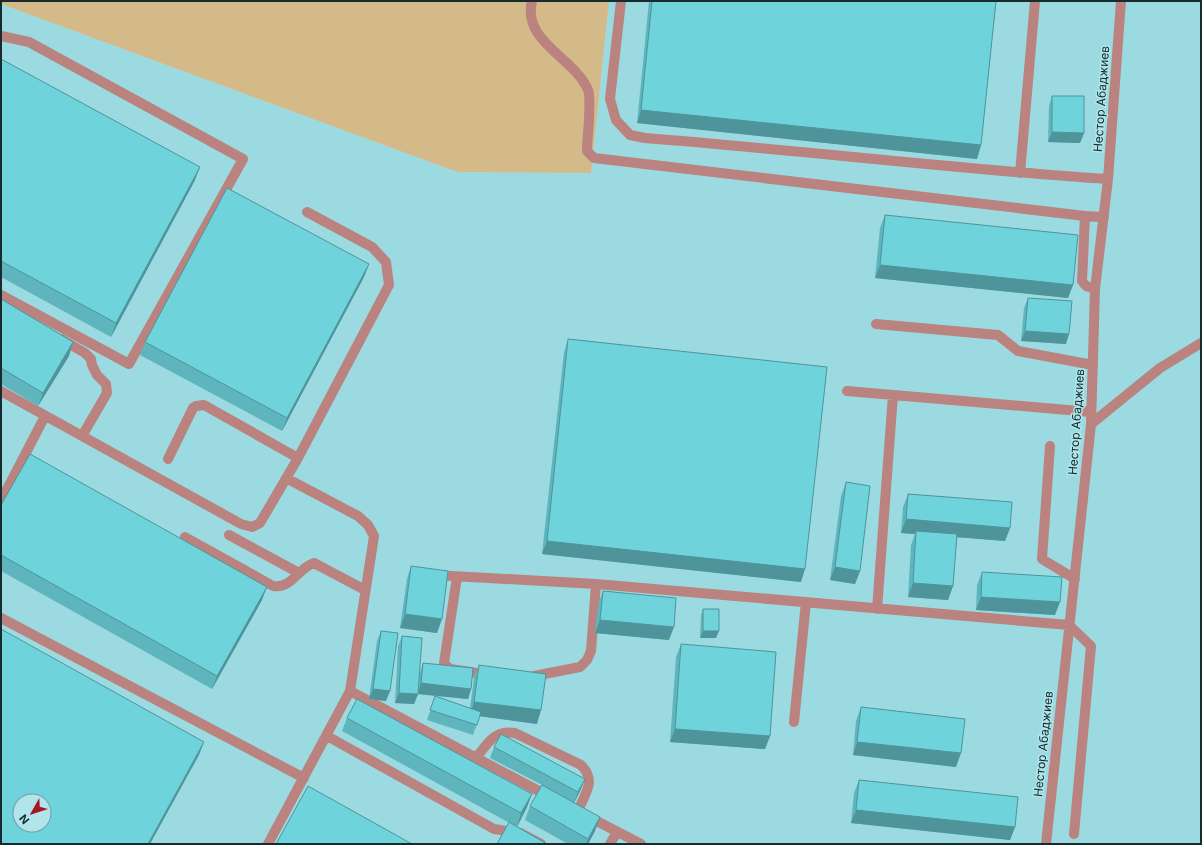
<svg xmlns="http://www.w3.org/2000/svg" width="1202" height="845" font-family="Inter,sans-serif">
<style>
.built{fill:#9bdae0;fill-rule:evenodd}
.green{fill:#d4ba88}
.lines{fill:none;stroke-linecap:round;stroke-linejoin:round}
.minor{stroke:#ba837f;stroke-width:10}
.wall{fill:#5fb5bd}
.shaded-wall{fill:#4e949a}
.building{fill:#6fd3dc;stroke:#4e949a;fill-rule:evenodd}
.labels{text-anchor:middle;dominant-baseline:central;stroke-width:3;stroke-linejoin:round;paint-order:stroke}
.street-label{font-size:12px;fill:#162b2d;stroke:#b0e6eb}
</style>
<rect width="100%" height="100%" fill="#b0e6eb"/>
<path class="built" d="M609,1H1201V844H1V4L457,172L591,173ZM20,801H44V825H20Z"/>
<path class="green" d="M1,1H609L591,173L457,172L1,4Z"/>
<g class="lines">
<path class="minor" d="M532,1C522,42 574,57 588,90C592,99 587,139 587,151L594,158L1085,216
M621,1L610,99L616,120L630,135L645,138C800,150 953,169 1108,179
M1,36L29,42L243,159L129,364L1,295
M1020,173L1035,1
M1095,289L1086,286L1082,281L1085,216L1104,217
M876,324L998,335L1018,351L1093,365
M61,339L85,353L91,359L92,365L97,375L106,384L107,393L82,436
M1,391L241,524L252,527L260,523L298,458L389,285L386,262L372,247L307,212
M847,391L1091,412
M1091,424L1160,368L1201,343
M1050,446L1042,559L1075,579
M168,459L193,408L196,406L204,405L298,458
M1,501L45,416
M229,535L299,573
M185,537L273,586C292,589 298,568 314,563L365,590
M434,575L596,584L1069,625L1091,646L1074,834
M457,577L444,663L450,669L490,675
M877,609L893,395
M1,618L304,778
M534,676L580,667L587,660L591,651L596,584
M350,691L550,797
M794,722L806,602
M327,736L494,829L520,833L541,844
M476,758C488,743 494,730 515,733L581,765C597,781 585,793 578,811
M587,816L641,844
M268,844L350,691L374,536L368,525L358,516L286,478
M610,844L617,832
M1046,844L1091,424L1095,289L1108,179L1121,1"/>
</g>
<path class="wall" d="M649,1H996L981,145L977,159L637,123Z
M1,59L195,180L111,337L1,277Z
M1052,96L1084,133L1080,143L1048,142L1049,106Z
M885,215L1073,285L1068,298L875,278L880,228Z
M369,264L364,277L282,431L140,355L145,342Z
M1028,298L1066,344L1021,341L1024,308Z
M1,299L73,342L69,356L38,406L1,384Z
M568,339L801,582L542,554L564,352Z
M846,482L860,571L855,584L830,580L841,496Z
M908,494L1010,528L1005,541L957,537L953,586L948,600L908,597L911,545L915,534L901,533L903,507Z
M1,505L262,600L212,689L1,571Z
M411,566L437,633L400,628L407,579Z
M982,572L1055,615L976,610L977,585Z
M603,591L669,640L595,633L598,605Z
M703,609L716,638H700L701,615Z
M381,631L386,701L369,699L377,641Z
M402,636L419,683L420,673L423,663L471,689L468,699L418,694L414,704L395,703L398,646Z
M681,644L770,736L765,749L670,742L676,657Z
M479,665L537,724L480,716L473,735L427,720L435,696L470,708L474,678Z
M861,707L956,767L853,755L856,721Z
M347,718L532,794L527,807L517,827L342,731Z
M494,747L581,789L574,803L595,831L588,844H568L525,820L530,806L542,785L490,758Z
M859,780L1015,827L1010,840L851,823L854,793Z"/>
<path class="shaded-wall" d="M641,110L981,145L977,159L637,123Z
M1052,132L1084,133L1080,143L1048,142Z
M200,167L195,180L111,337L116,323Z
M369,264L364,277L282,431L287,418Z
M880,265L1073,285L1068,298L875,278Z
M1025,331L1069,334L1066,344L1021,341Z
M73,342L69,356L38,406L43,393Z
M906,519L1010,528L1005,541L916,534V531L915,534L901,533Z
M547,541L805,569L801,582L542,554Z
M835,567L860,571L855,584L830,580Z
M913,583L953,586L948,600L908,597Z
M267,587L262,600L212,689L217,676Z
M981,597L1060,602L1055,615L976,610Z
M405,614L442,619L437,633L400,628Z
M600,620L674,627L669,640L595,633Z
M703,631H719L716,638H700Z
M421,683L471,689L468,699L418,694Z
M373,689L390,691L386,701L369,699Z
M399,693L418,694L414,704L395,703Z
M474,702L541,710L537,724L470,715Z
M675,729L770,736L765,749L670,742Z
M204,742L199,755L150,844H148Z
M857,742L961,753L956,767L853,755Z
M585,779L581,789L574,803L578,792Z
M532,794L527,807L517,827L521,813Z
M856,810L1015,827L1010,840L851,823Z
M600,817L595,831L588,844H586L588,839Z"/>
<path class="building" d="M652,1H996L981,145L641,110Z
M1,59L200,167L116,323L1,261Z
M1052,96H1084V133L1052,132Z
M227,188L369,264L287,418L145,342Z
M885,215L1078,235L1073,285L880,265Z
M1028,298L1072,301L1069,334L1025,331Z
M1,299L73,342L43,393L1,368Z
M568,339L827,367L805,569L547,541Z
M30,454L267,587L217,676L1,555V505Z
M846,482L870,486L860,571L835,567Z
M908,494L1012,502L1010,528L906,519Z
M916,531L957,534L953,586L913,583Z
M411,566L448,571L442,619L405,614Z
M982,572L1062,577L1060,602L981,597Z
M603,591L676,598L674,627L600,620Z
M703,609H719V631H703Z
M1,629L204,742L148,844H1ZM20,801H44V825H20Z
M381,631L398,633L390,691L373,689Z
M402,636L422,638L418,694L399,693Z
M681,644L776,652L770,736L675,729Z
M423,663L473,668L471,689L421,683Z
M479,665L546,674L541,710L474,702Z
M435,696L481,712L477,725L430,710Z
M357,699L532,794L521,813L347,718Z
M861,707L965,719L961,753L857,742Z
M501,734L585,779L578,792L494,747Z
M859,780L1018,797L1015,827L856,810Z
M542,785L600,817L588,839L530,806Z
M308,786L412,844H276Z
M509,822L547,844H497Z"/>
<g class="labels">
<g class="street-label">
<text transform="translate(1101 99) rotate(-86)">Нестор Абаджиев</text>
<text transform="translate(1076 422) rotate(-86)">Нестор Абаджиев</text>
<text transform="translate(1043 744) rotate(-84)">Нестор Абаджиев</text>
</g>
</g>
<rect width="1202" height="845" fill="none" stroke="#162b2d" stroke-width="4"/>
<g transform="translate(32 813) rotate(231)"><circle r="19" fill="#b0e6eb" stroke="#729b9f"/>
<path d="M0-3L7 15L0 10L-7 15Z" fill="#aa1526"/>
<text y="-6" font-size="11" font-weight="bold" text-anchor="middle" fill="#162b2d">N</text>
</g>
</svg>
